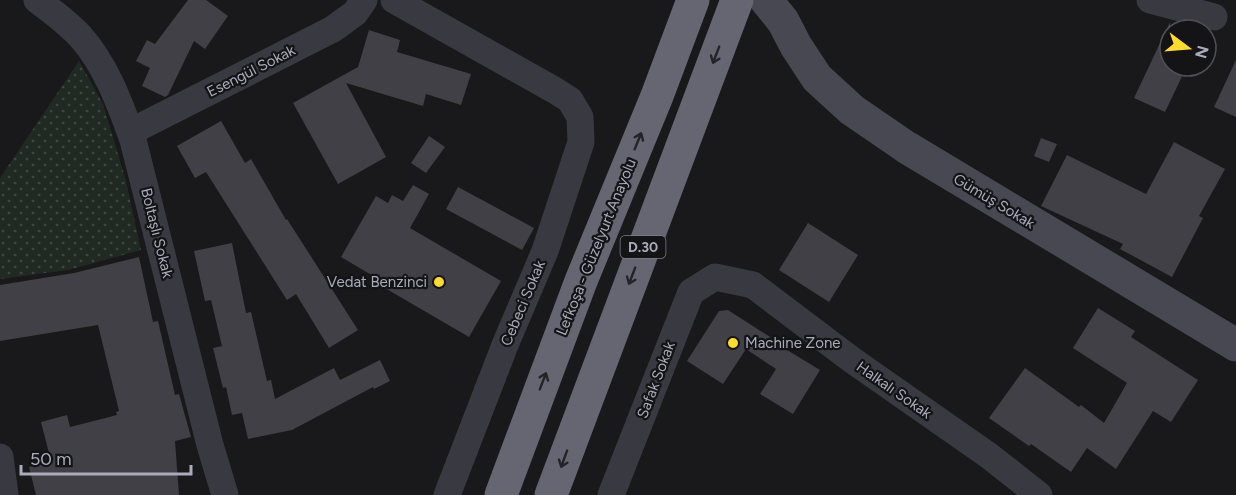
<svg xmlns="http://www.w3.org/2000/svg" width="1236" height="495" font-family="Figtree,sans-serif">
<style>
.park{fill:url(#park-dots)}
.building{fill:#404046}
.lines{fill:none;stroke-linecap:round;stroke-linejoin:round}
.street{stroke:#393941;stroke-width:27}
.secondary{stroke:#474851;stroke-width:33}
.highway{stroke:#656672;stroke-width:33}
.oneway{stroke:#242428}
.poi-dot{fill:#ffdb2d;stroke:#141316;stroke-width:2}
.labels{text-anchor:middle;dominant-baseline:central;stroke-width:4.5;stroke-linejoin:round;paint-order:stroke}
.shield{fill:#141316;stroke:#7d7e8a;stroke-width:1.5}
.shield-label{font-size:14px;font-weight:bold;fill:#aaacbc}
.street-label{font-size:15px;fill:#aaacbc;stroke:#141316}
.poi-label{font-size:15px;fill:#aaacbc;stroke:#141316;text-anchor:end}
</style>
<defs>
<pattern id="park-dots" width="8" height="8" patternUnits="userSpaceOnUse" patternTransform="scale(1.5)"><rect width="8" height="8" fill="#202a23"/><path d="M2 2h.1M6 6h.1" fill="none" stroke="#3e4641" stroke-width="1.8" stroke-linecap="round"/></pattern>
</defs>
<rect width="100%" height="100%" fill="#19191b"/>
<path class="park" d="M79,61L103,104L126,181L141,250L68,270L0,279V178Z"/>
<path class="building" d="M188,0H206L228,16L205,49L194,41L168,95L165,97L142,86L150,68L136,61L147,40L155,44Z
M1170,22V66H1187L1165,112L1134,98Z
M369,30L400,40L397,52L471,74L461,105L426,94L423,106L346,83L386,157L338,184L293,103L358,67Z
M1236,60V117L1214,107Z
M221,121L245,163L251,159L286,220L287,219L358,330L329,348L296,294L287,300L206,172L195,178L177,146Z
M429,136L445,147L426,173L411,163Z
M1041,138L1057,144L1049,162L1034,156Z
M1174,142L1225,169L1199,216L1203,218L1172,277L1120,249L1123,244L1041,206L1067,155L1146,194Z
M413,185L429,194L410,228L501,281L469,337L378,284L380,280L341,257L376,196L388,203L392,195L403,201Z
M458,187L534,228L522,250L446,209Z
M808,223L858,255L829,302L779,270Z
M232,243L246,313L251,312L267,381L271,380L275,399L334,368L340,380L380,360L390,381L374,389L373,387L292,430L248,439L242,413L232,415L226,387L223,388L213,348L222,346L211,300L205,301L194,251Z
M139,257L153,322L158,321L175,395L179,394L191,437L175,441L179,495H36L29,467L51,461L41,422L67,415L70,427L117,415L116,412L119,411L98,325L0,341V285L74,273Z
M1098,308L1135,331L1131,337L1198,380L1171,422L1153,411L1116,469L1087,448L1071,472L1031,444L1029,446L989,418L1025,368L1079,407L1081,405L1104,423L1127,383L1073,348Z
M728,310L770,337L769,339L820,370L793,414L760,394L776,369L746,349L723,384L687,361L719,311Z"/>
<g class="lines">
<path class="street" d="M37,0C52,11 67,22 80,36C106,65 120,104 133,140L210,445L225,495
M394,0L556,91L570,100L580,117L581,142L545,251L505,345L447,495
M1150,0L1214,17
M130,132L333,29L355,13L364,0
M0,457L5,495
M611,495L691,292L715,277L753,285L852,360L988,455L1039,495"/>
<path class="secondary" d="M766,0L783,21L796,46L817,78L852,110L906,147L1236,345"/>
<path class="highway" d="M501,495L581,281L657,96L693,0
M551,495L737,0"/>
</g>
<defs><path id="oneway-shaft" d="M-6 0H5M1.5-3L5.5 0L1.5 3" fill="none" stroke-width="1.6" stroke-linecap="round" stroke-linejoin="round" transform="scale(1.5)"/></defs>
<g class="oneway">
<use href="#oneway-shaft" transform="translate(716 55) rotate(111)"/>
<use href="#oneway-shaft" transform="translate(638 141) rotate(-68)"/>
<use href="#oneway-shaft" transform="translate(632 276) rotate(111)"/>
<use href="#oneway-shaft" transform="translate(543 381) rotate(-69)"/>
<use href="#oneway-shaft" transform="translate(564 459) rotate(110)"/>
</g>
<g class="poi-dot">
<circle cx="439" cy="282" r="6"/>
<circle cx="733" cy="343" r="6"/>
</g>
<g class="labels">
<rect class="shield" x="620.5" y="236" width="45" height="22" rx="4.5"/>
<g class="shield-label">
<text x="643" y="247">D.30</text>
</g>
<g class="street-label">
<text transform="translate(251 71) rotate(-27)">Esengül Sokak</text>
<text transform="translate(994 201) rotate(31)">Gümüş Sokak</text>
<text transform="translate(157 233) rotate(76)">Boltaşlı Sokak</text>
<text transform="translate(596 247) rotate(-68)">Lefkoşa - Güzelyurt Anayolu</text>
<text transform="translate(523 303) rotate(-67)">Cebeci Sokak</text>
<text transform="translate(656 380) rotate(-69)">Safak Sokak</text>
<text transform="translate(894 390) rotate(35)">Halkalı Sokak</text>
</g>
<g class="poi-label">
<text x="427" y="282">Vedat Benzinci</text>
<text x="745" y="343" text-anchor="start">Machine Zone</text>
</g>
</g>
<g transform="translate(1188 48) rotate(106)"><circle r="28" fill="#141316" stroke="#505058" stroke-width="1.5"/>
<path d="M0-4.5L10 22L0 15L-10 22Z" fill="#ffdb2d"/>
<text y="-9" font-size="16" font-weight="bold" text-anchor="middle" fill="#aaacbc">N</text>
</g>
<path d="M21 465v9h170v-9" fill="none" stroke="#aaacbc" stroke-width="3"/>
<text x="30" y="465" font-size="18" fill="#aaacbc" stroke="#141316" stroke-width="4.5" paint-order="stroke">50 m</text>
</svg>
